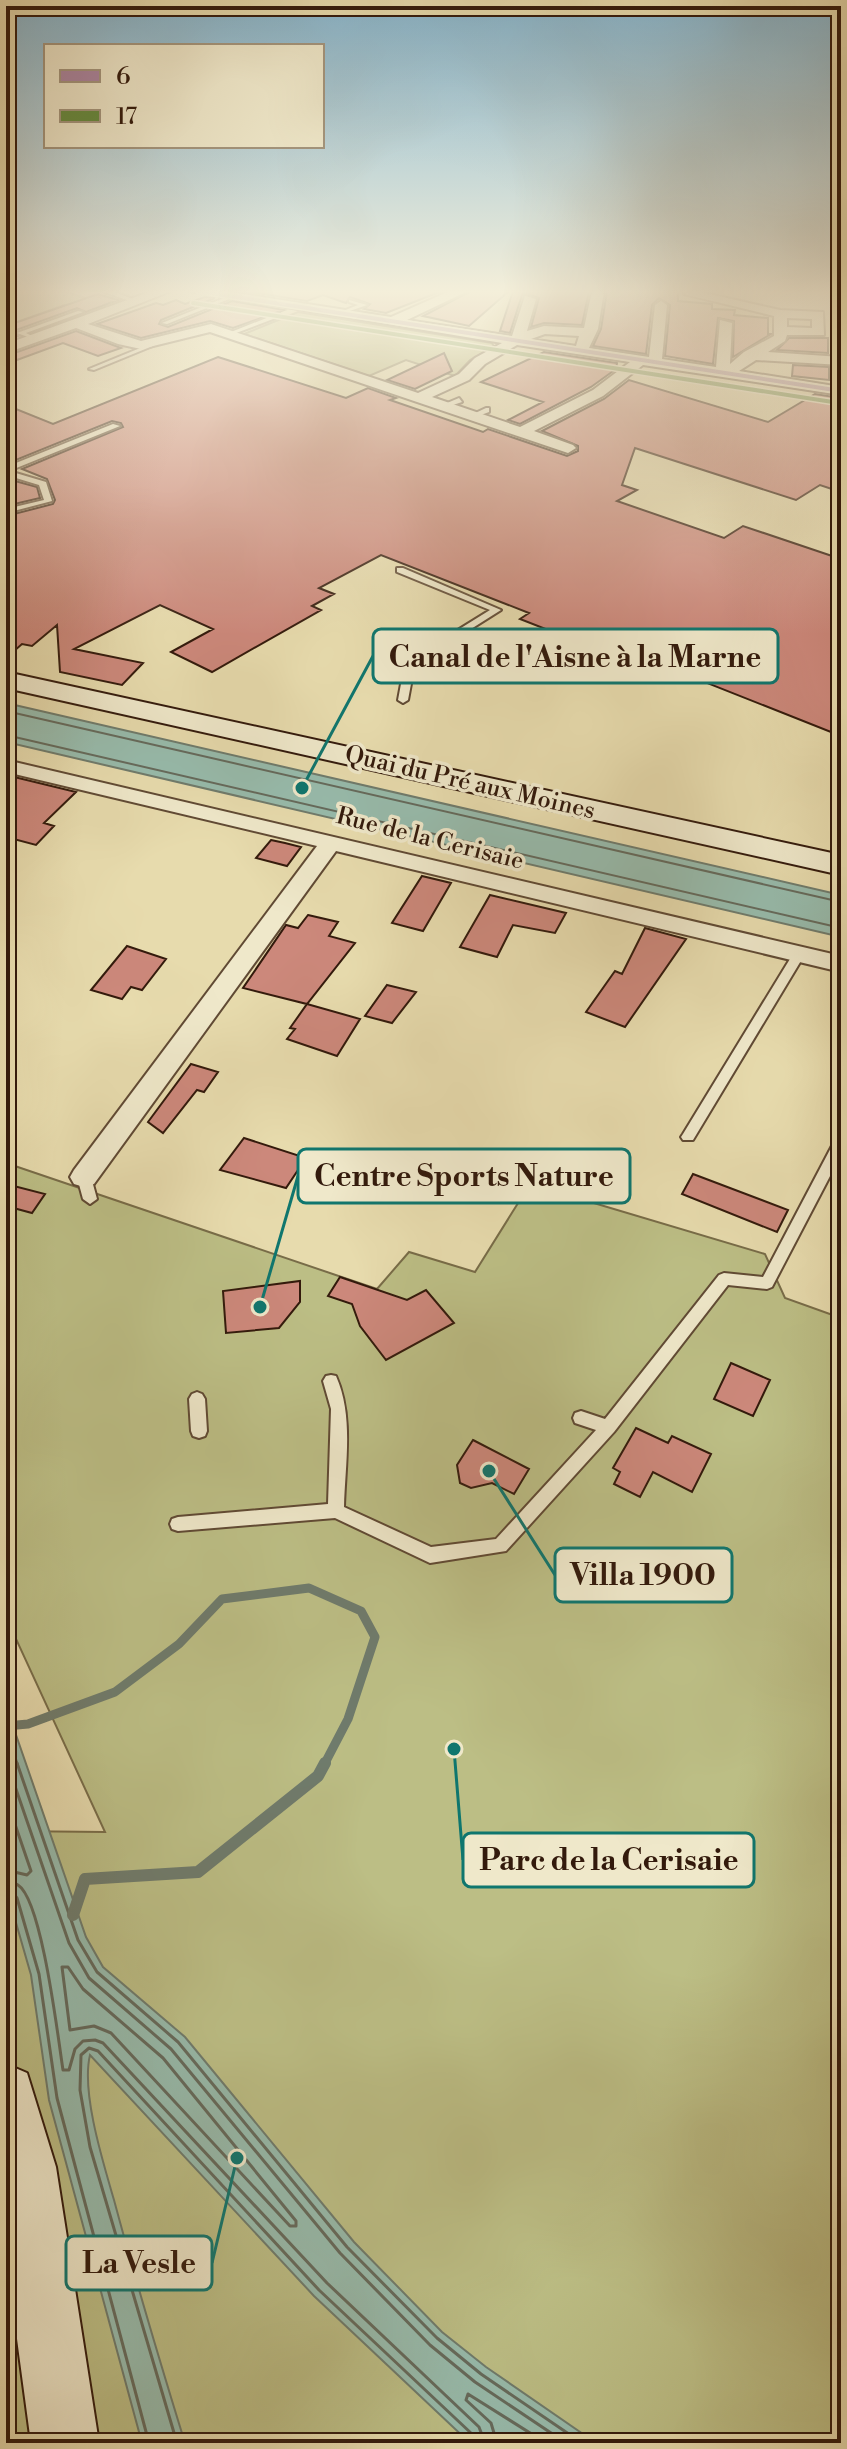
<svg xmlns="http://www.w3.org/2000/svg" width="847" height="2449" font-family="'Libre Bodoni',serif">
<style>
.green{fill:#bcbe85;stroke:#786c48;stroke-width:2}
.water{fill:#97bbac;stroke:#6f7b6c;stroke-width:2}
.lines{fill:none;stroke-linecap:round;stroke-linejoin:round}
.shore-far1{stroke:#656a5c;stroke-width:2}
.shore{stroke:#656a5c;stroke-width:3}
.stream-far1{stroke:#6f7b6c;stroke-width:9}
.stream{stroke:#6f7b6c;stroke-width:12}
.building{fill:#cc887b;stroke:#331a0c;stroke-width:2}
.lane-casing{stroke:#604a34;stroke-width:4}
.street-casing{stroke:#604a34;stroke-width:4}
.secondary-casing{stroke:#331a0c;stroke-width:4}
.lane{fill:#efe8ca;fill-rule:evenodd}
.street{fill:#efe8ca;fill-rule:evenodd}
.secondary{fill:#efe8ca;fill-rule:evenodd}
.bus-1-casing{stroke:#efe8ca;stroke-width:7}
.bus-2-casing{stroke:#efe8ca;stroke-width:7}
.bus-1{stroke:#ab86a2;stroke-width:4}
.bus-2{stroke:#668c41;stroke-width:4}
.labels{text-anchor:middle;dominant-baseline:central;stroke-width:7;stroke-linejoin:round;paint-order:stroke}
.far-street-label{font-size:24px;fill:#331a0c;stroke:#efe8ca}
.leader{fill:none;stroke:#0f766e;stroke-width:3}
.callout-dot{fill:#0f766e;stroke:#efe8ca;stroke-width:3}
.callout{fill:#efe8ca;stroke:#0f766e;stroke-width:3}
.callout-label{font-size:30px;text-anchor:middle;font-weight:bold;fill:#331a0c}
</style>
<rect width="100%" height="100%" fill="#e7dbad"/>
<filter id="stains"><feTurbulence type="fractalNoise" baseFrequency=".0025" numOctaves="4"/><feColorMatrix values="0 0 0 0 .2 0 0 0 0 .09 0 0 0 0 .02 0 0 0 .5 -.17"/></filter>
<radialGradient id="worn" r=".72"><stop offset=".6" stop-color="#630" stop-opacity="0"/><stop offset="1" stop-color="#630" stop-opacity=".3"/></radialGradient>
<path class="green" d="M6,291H64L99,303L112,298L125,303L86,313L64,305L6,326Z
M298,312L492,343L494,347L470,360L455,376L406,360L369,376L244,334Z
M6,1163L377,1289L409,1252L475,1272L530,1184L765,1254L785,1298L841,1318V2443H6V1831L105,1832L16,1639L6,1610Z"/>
<path class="water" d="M6,703L841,895V937L6,742Z
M6,1706L86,1937L103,1967L185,2037L354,2242L442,2332L486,2367L596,2443H470L314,2296L90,2055C81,2092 103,2162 114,2200C136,2282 160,2362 185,2443H142L49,2100L31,1975L6,1888Z"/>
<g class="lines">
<path class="shore-far1" d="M6,711L841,902
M6,735L841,928
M6,1730L18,1765
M6,1761L7,1765"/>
<path class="shore" d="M7,1763L69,1943L89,1978L171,2049L340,2253L430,2345L475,2382L566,2443
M17,1763L78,1940L97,1972L178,2042L347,2247L437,2338L481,2374L582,2443
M6,1798L31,1871L27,1875L6,1870
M6,1882C10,1883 15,1883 18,1885C42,1900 58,2038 63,2070H69L75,2049L83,2041L95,2040L103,2043L327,2283L479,2427L485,2443
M6,1892L13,1893L17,1898L39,1974L57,2098L149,2443
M62,1967H68L83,1989L163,2058L296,2221V2226H290L111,2033L94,2026L70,2030Z
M177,2443L90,2147L80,2090L81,2055L89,2048L98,2051L319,2290L472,2434L474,2443
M497,2443L491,2423L466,2400L468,2394L546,2443"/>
<path class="stream-far1" d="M6,1726L28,1724L115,1692L179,1644L222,1599L309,1588L361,1611L375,1637L348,1719L324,1765"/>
<path class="stream" d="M73,1915L85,1879L198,1872L318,1776L325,1763"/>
</g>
<path class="building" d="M245,291H442L386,313L364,309L370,304L350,297L346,303L323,295L307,301Z
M471,291H509L469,326L423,316Z
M513,291H589L582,325L544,323L531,327L539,298L526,293L522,295L510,333L500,331Z
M607,291H678V301L712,304V309L735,310L734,315L768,318V334H771L733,357L734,321L718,318L713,364L665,356L670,305L659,298L652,305L646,354L593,346L601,329Z
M98,294L118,300L86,312L77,308L16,330L14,334L18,336L6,341V326Z
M205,297L215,298L161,320L159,324L168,327L232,301L284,310L233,328L210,321L141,338L97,324L156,303L163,305L176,300L185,304Z
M76,331L121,348L98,356L63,343L6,364V356Z
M789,338H828V353L777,350Z
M544,352L617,363L616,369L591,387L520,424L508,420L543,402L481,382Z
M444,353L452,371L415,389L387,380Z
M218,357L346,398L368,388L396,398L390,400L483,432L488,429L567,456L578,451V446L542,431L604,399L629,380L768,422L815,394L841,398V492L820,485L796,500L635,448L622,485L637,490L617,501L724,538L743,526L841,559V736L609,644L599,650L520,619L529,613L381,555L319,588L334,594L312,606L321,610L212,672L171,652L213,629L160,605L74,649L143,663L122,685L60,672L57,625L32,646L22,644L6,658V516L53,504L55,500L47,479L22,469L123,427L121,423L112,421L11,462L6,459V405L53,424Z
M793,365L829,367V380L792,376Z
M15,481L37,487L40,498L6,506V485Z
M6,775L76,792L44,823L54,826L36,845L6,837Z
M271,840L285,843L301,847L287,866L256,858Z
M422,876L451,883L423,931L392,923Z
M490,895L566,913L555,933L513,925L497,957L460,947Z
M308,915L338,922L329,936L355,943L307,1004L243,988L286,925L298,928Z
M645,928L686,939L625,1027L586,1012L615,971L622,974Z
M127,946L166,959L142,990L131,987L122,999L91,990Z
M387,985L416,992L392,1023L365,1016Z
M307,1004L360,1019L337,1056L287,1039L295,1029L290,1028Z
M191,1064L218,1072L204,1092L197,1090L163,1133L148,1122Z
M244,1138L306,1158L286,1188L220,1170Z
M693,1174L788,1210L777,1232L682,1194Z
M6,1184L45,1194L32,1213L6,1206Z
M340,1277L407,1300L426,1290L454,1323L386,1360L360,1326L352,1304L328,1296Z
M300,1281V1302L279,1328L226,1333L223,1291Z
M731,1363L770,1380L753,1416L714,1399Z
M636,1428L668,1443L672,1436L711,1454L692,1492L653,1472L640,1497L614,1484L620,1472L613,1468Z
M473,1440L529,1469L514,1494L492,1483L471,1488L460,1483L457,1465Z"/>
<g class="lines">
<g class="lane-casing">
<path id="lane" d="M102,291H112L140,302L135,303Z
M229,296L234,297L167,324L162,323Z
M349,300L367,305L338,315V313L358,305L349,302Z
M78,311L83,312L26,333L36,338V340L17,333Z
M279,313L281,316L231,335L226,334Z
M150,344L155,345L94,370L89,369Z
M459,398L462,402L444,408L440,406Z
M486,408H489V412L473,418L469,416Z
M113,424L120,426L9,471L46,482L52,501L6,513V509L44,500L39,485L6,475V467Z
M397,568H403L501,610L425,658L413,673L408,700L403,703L398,700L403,673L419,654L490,610L397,572Z
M799,950L805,954L693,1140H683L681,1137L683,1134L793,954Z
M841,1137V1155L772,1287L767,1289L728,1285L614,1432L506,1551L430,1563L335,1518L178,1531L172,1529L170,1524L172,1519L178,1517L328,1504L331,1409L323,1381L326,1376L331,1375L336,1376C354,1416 345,1465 344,1507L431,1547L496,1539L596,1430L575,1423L573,1418L575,1413L581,1411L605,1419L719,1275L724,1273L763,1277L834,1142Z
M84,1172L91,1177L97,1199L90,1204L83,1199L77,1177Z
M197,1392L202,1394L205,1399L207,1431L205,1436L199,1438L193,1436L191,1431L189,1399L192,1394Z"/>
</g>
<g class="street-casing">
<path id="street" d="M152,291H171L88,324L141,341L211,324L418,393L459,374L475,358L502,343L189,291H223L391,317L450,291H468L407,320L512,336L525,296L536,299L527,331L544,326L584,328L592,291H604L598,329L589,348L649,357L655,305L661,301L667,305L662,359L716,367L720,320L732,323L730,364L744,352L774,336V316L684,294L696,291L780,310L823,312L824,335H787L785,341L768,352L841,357V365L756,360L739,371L841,387V395L643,365L603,396L534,431L573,445L576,448L568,453L210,332L141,349L118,344L76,328L6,353V344ZM787,318L812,319V328L787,327ZM545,334L579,336L576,346L531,339ZM517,345L630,362L593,390L520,427L432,397L469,380L485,364Z
M6,760L841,956V972L336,851L94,1184L84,1187L74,1184L70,1177L74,1170L317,846L6,772Z"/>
</g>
<g class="secondary-casing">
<path id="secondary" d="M6,672L841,855V875L6,688Z
M6,2064L27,2073L56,2167L99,2443H31L6,2257Z"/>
</g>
<use href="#lane" class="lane"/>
<use href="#street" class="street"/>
<use href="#secondary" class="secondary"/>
<g class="bus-1-casing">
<path id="bus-1" d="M198,291L841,391"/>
</g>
<g class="bus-2-casing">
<path id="bus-2" d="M193,303L839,403"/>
</g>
<use href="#bus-1" class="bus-1"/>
<use href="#bus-2" class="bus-2"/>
</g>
<linearGradient id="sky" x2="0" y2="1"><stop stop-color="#87b7d0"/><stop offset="0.46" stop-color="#f4efda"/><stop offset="1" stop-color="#f4efda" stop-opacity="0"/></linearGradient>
<rect width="847" height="634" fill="url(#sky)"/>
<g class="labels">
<g class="far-street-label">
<text transform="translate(470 783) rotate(13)">Quai du Pré aux Moines</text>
<text transform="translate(430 839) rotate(14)">Rue de la Cerisaie</text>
</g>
</g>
<path class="leader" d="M302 788L373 656M260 1307L298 1176M489 1471L555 1575M454 1749L463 1860M237 2158L212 2263"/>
<g class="callout-dot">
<circle cx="302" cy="788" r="8"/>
<circle cx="260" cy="1307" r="8"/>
<circle cx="489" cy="1471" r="8"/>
<circle cx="454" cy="1749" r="8"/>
<circle cx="237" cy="2158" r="8"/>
</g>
<g class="callout">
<rect x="373" y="629" width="405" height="54" rx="8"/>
<rect x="298" y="1149" width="332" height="54" rx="8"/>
<rect x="555" y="1548" width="177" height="54" rx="8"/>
<rect x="463" y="1833" width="291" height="54" rx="8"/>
<rect x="66" y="2236" width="146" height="54" rx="8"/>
</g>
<g class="callout-label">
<text x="575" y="667">Canal de l'Aisne à la Marne</text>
<text x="464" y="1186">Centre Sports Nature</text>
<text x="643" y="1585">Villa 1900</text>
<text x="609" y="1870">Parc de la Cerisaie</text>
<text x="139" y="2273">La Vesle</text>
</g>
<rect width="847" height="2449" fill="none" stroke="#e7dbad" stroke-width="32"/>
<rect x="8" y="8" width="831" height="2433" fill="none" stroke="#331a0c" stroke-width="4"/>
<rect x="16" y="16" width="815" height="2417" fill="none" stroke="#331a0c" stroke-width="2"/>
<rect x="44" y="44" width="280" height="104" fill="#efe8ca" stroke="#a4967e" stroke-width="2"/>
<rect x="60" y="70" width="40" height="12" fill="#ab86a2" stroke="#a4967e" stroke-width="2"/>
<text x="116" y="84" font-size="24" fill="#331a0c">6</text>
<rect x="60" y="110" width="40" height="12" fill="#668c41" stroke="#a4967e" stroke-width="2"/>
<text x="116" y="124" font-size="24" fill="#331a0c">17</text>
<rect width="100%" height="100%" filter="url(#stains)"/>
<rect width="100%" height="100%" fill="url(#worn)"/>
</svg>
